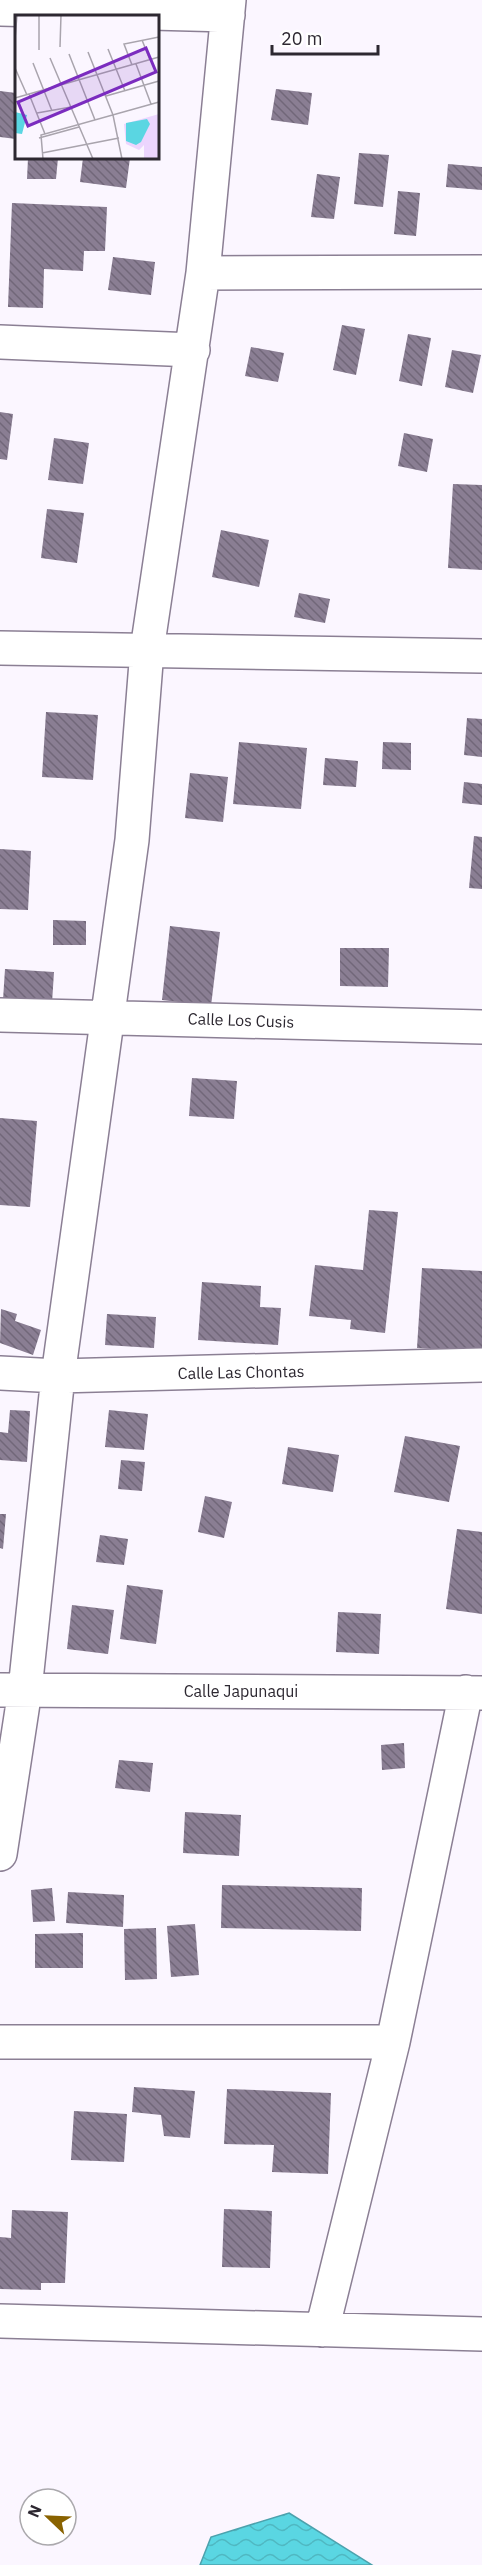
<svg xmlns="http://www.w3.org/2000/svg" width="482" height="2565" font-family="'IBM Plex Sans',sans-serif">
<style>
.water{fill:url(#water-waves);stroke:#4ca2ad;stroke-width:1.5}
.building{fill:url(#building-back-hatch)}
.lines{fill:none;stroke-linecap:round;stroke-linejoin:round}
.minor-casing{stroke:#8b7f94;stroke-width:36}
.minor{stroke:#fff;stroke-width:33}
.labels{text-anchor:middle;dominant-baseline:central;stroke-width:4.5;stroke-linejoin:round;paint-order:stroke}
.street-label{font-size:16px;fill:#2d2831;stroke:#fff}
.inset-road{fill:none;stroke:#a9a4ad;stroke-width:1.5}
.view{fill:#7b2cbf;fill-opacity:0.15;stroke:#7b2cbf;stroke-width:3}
.inset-edge{fill:none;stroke:#2d2831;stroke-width:3}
</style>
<defs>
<pattern id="water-waves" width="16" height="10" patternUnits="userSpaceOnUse" patternTransform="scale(1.5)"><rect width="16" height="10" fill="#5ad6e2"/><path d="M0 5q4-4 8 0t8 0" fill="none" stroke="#4fb8c2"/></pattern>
<pattern id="building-back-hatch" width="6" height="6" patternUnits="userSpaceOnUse" patternTransform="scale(1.5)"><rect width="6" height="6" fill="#8a7e93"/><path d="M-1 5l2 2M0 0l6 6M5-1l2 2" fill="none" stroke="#716779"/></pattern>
</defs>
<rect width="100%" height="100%" fill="#fbf6ff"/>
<path class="water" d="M289,2513L372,2565H200L211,2537Z"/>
<path class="building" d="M276,89L312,93L308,125L271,120Z
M0,91L16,93V139L0,137Z
M359,153L389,155L383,207L354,204Z
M28,158H58L56,179H27Z
M83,158H130L126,188L80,182Z
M448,164L482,167V190L446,187Z
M317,174L340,177L334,219L311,217Z
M398,191L420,193L416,236L394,234Z
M12,203L107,207L105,251H84L83,271L44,269L43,308L8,307Z
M113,257L155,262L151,295L108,290Z
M342,325L365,329L356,375L333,370Z
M408,334L431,338L422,386L399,381Z
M251,347L284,353L278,382L245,376Z
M452,350L481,355L473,393L445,387Z
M0,412L13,414L7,460L0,459Z
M404,433L433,439L427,472L398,466Z
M54,438L89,443L83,484L48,480Z
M453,484L482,485V570L448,568Z
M47,509L84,513L77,563L41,558Z
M221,530L269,540L259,587L212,577Z
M299,593L330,599L325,623L294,617Z
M46,712L98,715L93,780L42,777Z
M467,718L482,719V757L464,755Z
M239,742L307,748L301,809L233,804Z
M383,742L411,743V770L382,769Z
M325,758L358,761L356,787L323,785Z
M190,773L228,777L223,822L185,818Z
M464,782L482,784V805L462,803Z
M474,836L482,837V889L469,888Z
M0,849L31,851L28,910L0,909Z
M53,920L86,921V945H53Z
M170,926L220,932L211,1006L162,1000Z
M340,948H389L388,987L340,986Z
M5,969L54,972L52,1003L3,1000Z
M192,1078L237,1081L234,1119L189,1116Z
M0,1118L37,1121L30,1207L0,1205Z
M369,1210L398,1212L385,1333L350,1329L351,1320L309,1316L315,1265L363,1270Z
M422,1268L482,1271V1352L417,1348Z
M202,1282L261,1286L260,1307L281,1308L278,1345L198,1340Z
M1,1309L17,1314L15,1321L41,1330L33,1355L0,1343Z
M107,1314L156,1317L154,1348L105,1345Z
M10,1410L30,1411L27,1462L0,1460V1432L8,1433Z
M109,1410L148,1414L144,1450L105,1447Z
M405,1436L460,1446L449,1502L394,1492Z
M288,1447L339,1455L333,1492L282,1484Z
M121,1460L145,1462L142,1491L118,1489Z
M205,1496L232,1502L224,1538L198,1532Z
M0,1514H6L3,1549L0,1548Z
M457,1529L482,1532V1614L446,1609Z
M100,1535L128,1539L124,1565L96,1562Z
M127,1585L163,1590L156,1644L120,1639Z
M72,1605L114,1610L108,1654L67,1649Z
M338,1612L381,1614L379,1654L336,1652Z
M404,1743L405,1768L382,1770L381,1745Z
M119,1760L153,1763L150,1792L115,1788Z
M185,1812L241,1815L239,1856L183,1853Z
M222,1885L362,1888L361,1931L221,1928Z
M52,1888L55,1921L33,1922L31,1890Z
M68,1892L124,1895L123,1927L66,1923Z
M195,1924L199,1975L171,1977L167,1926Z
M156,1928L157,1979L125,1980L124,1929Z
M83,1933V1968H35V1934Z
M134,2087L195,2091L190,2138L164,2136L161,2115L132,2112Z
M227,2089L331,2093L328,2174L272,2172L274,2145L224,2144Z
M74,2111L127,2114L124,2162L71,2160Z
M224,2209L272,2211L270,2268L222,2267Z
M12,2210L68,2212L65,2283H41V2290L0,2289V2237L11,2238Z"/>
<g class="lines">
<g class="minor-casing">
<path id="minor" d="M0,9L228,15
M203,273L482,272
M0,342L193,350
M0,648L482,656
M0,1015L482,1027
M0,1373L58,1376L482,1365
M0,1690L482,1693
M0,1854L25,1690L58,1376L132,840L147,650L203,273L229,0
M0,2042H393
M0,2321L482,2334
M322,2330L393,2042L466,1692"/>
</g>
<use href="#minor" class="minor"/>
</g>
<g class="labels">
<g class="street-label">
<text transform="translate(241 1020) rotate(2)">Calle Los Cusis</text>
<text transform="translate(241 1372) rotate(-1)">Calle Las Chontas</text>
<text x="241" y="1691">Calle Japunaqui</text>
</g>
</g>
<g transform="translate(15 15)">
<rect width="144" height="144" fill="#fbf6ff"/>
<path d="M144,99V144H129V130L124,135L111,129L109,109Z" fill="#ecd5fe"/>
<path d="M0,97L12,100L7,119L0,118ZM132,104L135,109L126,127L121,130L111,126V108Z" fill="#5ad6e2"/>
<path class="inset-road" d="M0,24L2,0M127,25L135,45M45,32L46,0M93,34L110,76M24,35V0M73,37L98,100L107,144M54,39L80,105M35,43L78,144M18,48L37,96M121,49L136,89M117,50L109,29L144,22M0,53L12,80M14,79L30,119M91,81L144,66M0,83L144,42M22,98L56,92M24,123L64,112M27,138L104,123M28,144L26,120L144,87"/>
<path class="view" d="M131,33L141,57L13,111L3,87Z"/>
<rect width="144" height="144" class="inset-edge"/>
</g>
<g transform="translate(48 2517) rotate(293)"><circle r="28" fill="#ffffff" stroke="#aba9ad" stroke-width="1.5"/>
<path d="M0-4.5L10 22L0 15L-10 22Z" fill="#896200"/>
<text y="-9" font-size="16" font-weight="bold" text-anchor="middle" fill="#2d2831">N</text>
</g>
<path d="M272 45v9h106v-9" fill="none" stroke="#2d2831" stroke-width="3"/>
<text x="281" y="45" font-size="18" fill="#2d2831" stroke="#ffffff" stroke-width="4.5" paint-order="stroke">20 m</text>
</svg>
